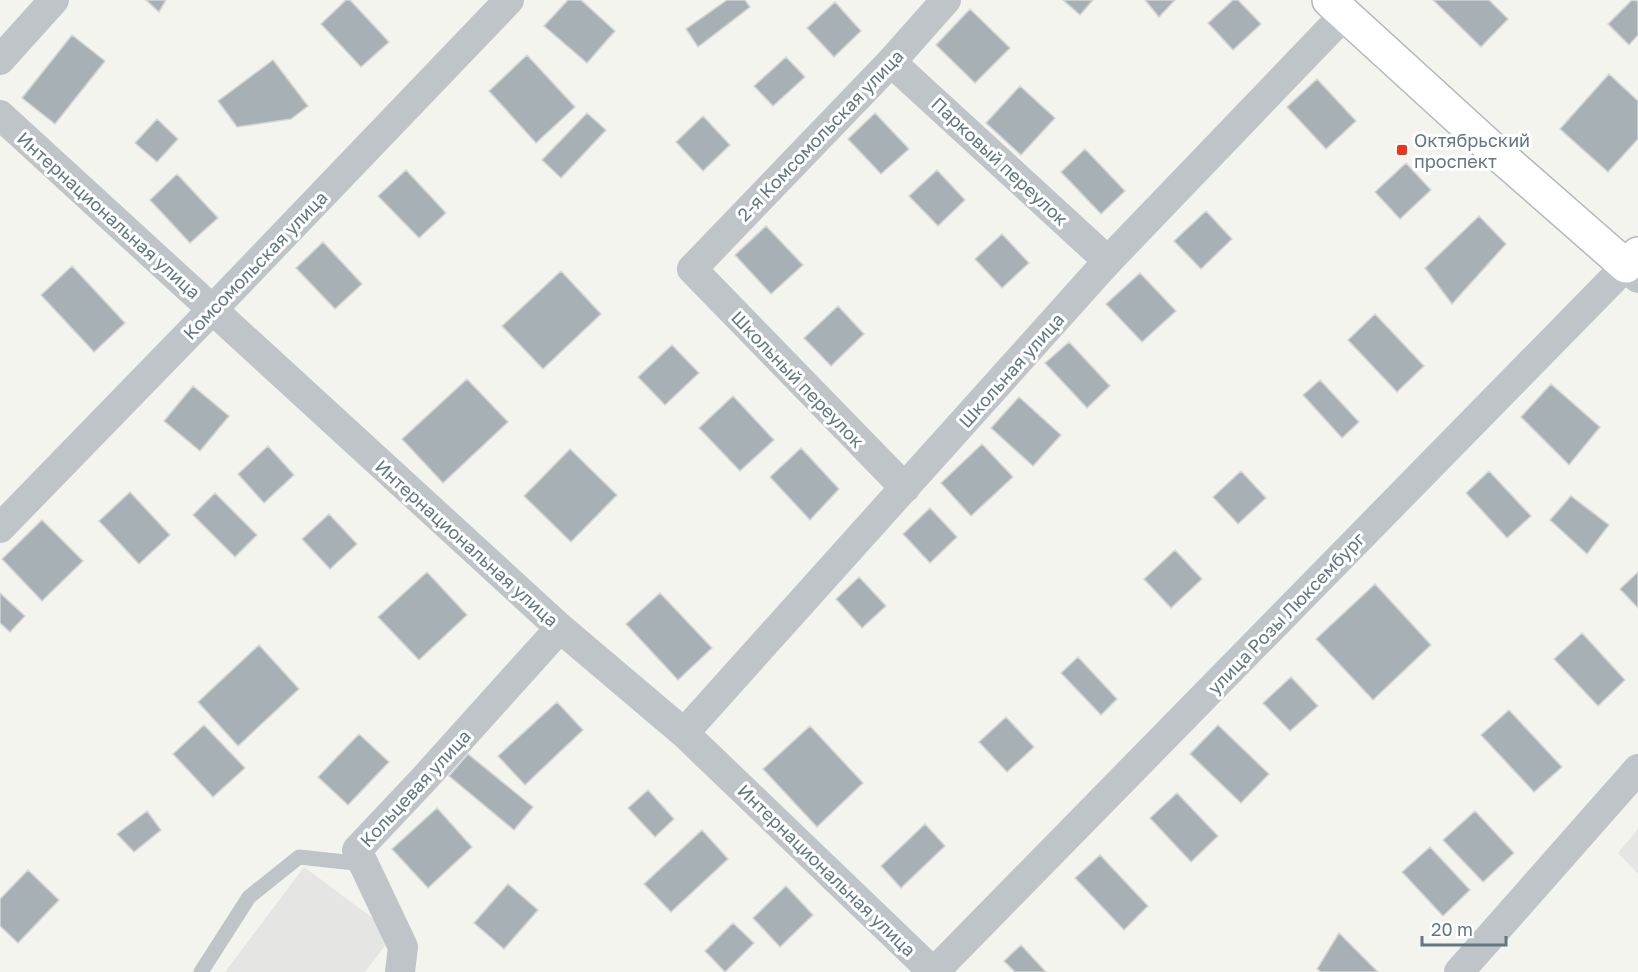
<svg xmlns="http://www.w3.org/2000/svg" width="1638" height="972" font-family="'Golos Text',sans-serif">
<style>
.built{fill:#e5e5e3}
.building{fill:#a7b1b5;stroke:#d5d5d2;stroke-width:1.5}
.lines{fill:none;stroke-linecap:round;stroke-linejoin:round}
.secondary-casing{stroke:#b1b8bb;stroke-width:36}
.lane{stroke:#bec4c7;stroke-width:15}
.street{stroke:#bec4c7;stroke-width:30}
.secondary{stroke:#fff;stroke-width:33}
.poi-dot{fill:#ee3416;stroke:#fff;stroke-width:2}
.labels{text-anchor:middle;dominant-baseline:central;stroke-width:6;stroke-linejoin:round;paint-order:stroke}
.street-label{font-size:18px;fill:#617783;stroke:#fff}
.poi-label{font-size:18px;fill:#617783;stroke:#fff;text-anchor:start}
</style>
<rect width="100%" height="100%" fill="#f4f4ef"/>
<path class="built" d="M1638,829V874L1618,853Z
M304,867L394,934L365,972H225Z"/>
<path class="building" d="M146,0H166L159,12Z
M346,0H350L389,42L361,67L321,24Z
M568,0H581L615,31L587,63L544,26Z
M727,0H745L750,7L698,47L686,29Z
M1063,0H1093L1080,15Z
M1145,0H1175L1159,17Z
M1233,0H1238L1261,24L1233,50L1208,23Z
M1433,0H1489L1508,19L1481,47Z
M1632,0L1638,1V35L1629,45L1608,24Z
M835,2L861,31L834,57L807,28Z
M970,9L1010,48L975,83L936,45Z
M72,35L105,61L55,124L22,98Z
M527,55L575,107L536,143L489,91Z
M786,57L805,77L773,106L754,86Z
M273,60L308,106L291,119L237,127L218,101Z
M1609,74L1638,101V139L1608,172L1560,129Z
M1317,79L1356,121L1326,149L1287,107Z
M1020,86L1055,118L1021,155L986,123Z
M587,113L606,130L561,178L542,160Z
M875,113L909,149L881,174L848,139Z
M703,116L730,145L703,171L676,142Z
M157,119L178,139L157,162L135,143Z
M1085,149L1125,191L1101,214L1061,172Z
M1406,163L1431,190L1400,219L1375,192Z
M406,170L446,213L419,238L378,196Z
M937,170L965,200L938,226L909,196Z
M177,174L218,218L190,243L150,200Z
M1206,211L1232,239L1201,269L1174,241Z
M1479,216L1506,244L1452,304L1425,268Z
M766,226L803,265L771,294L735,255Z
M1002,234L1029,263L1002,288L975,259Z
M323,242L362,284L335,309L296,268Z
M72,266L125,323L94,352L41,295Z
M561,271L601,314L543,369L502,326Z
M1140,273L1176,311L1142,342L1106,304Z
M838,306L864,334L831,366L804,338Z
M1375,314L1424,366L1397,392L1348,340Z
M1069,342L1110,386L1087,408L1045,363Z
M672,345L699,373L665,405L638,377Z
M467,379L508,422L443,483L402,439Z
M1320,380L1359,422L1342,438L1303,395Z
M1551,384L1600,427L1569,465L1521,417Z
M193,386L229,416L200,451L164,421Z
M733,396L774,440L740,471L699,428Z
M1019,397L1061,435L1033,466L991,428Z
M982,444L1013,477L971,516L941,483Z
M268,446L294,475L264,503L238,474Z
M801,448L839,489L810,520L770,477Z
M570,449L617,495L571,542L524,496Z
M1241,471L1266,498L1238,524L1213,497Z
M1489,471L1531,516L1507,538L1466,493Z
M130,492L170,535L139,564L99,521Z
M215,493L257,535L235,557L193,515Z
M1571,496L1609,525L1587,554L1550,520Z
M930,508L957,537L930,563L903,534Z
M329,514L357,544L330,569L302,539Z
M42,520L83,561L42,601L2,559Z
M1175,550L1202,579L1171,608L1144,579Z
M427,572L467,615L419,660L378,617Z
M1638,572V608L1620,589Z
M859,577L886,606L862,628L836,599Z
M1375,584L1431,645L1373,700L1316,639Z
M0,593L25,616L10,632L0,623Z
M660,593L712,648L678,680L626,624Z
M1582,633L1625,680L1598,706L1554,659Z
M259,645L299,689L238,746L198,702Z
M1078,657L1117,699L1101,715L1061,673Z
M1291,677L1318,706L1290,731L1263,703Z
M557,702L583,730L525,785L498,756Z
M1509,710L1562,767L1534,792L1481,735Z
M1006,717L1034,747L1007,772L979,742Z
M204,725L245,768L213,797L173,754Z
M1218,725L1269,774L1241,803L1190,754Z
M810,726L863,783L817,827L763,769Z
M359,734L389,762L348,805L318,777Z
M468,754L533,807L514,830L449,776Z
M648,790L674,819L655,837L628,808Z
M1177,793L1218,836L1191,862L1150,818Z
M437,808L472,847L428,888L392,849Z
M147,811L161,830L134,852L117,834Z
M1475,811L1514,853L1483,882L1443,840Z
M925,824L945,846L901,888L881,866Z
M702,830L728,859L671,912L644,884Z
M1430,847L1470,890L1443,916L1402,872Z
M1100,855L1148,906L1124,930L1075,878Z
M28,870L59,900L18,943L0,926V899Z
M508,884L538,910L504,949L474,923Z
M786,886L813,915L780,947L753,918Z
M733,923L754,943L725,972L705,951Z
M1339,933L1378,972H1321L1317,969Z
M1021,945L1046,972H1015L1004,961Z"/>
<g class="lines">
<g class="secondary-casing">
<path id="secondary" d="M1329,0L1489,146L1626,266L1638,254"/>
</g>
<path class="lane" d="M201,972L249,897L299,857L364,864"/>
<path class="street" d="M0,60L54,0
M891,62L1108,261
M0,115L560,628L684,733L933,972
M905,488L692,269L891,62L946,0
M0,528L212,310L509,0
M684,733L1108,261L1345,14
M400,972L403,947L357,850L424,779L560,628
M934,972L1626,266L1638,278
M1459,972L1638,769"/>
<use href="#secondary" class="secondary"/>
</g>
<rect class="poi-dot" x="1396" y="144" width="12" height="12" rx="3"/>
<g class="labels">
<g class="street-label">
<text transform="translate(820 135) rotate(-46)">2-я Комсомольская улица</text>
<text transform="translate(1000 161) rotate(43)">Парковый переулок</text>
<text transform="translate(109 215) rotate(42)">Интернациональная улица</text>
<text transform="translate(255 265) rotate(-46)">Комсомольская улица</text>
<text transform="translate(1011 370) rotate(-48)">Школьная улица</text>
<text transform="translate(798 379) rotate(46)">Школьный переулок</text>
<text transform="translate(467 543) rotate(42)">Интернациональная улица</text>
<text transform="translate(1286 613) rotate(-46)">улица Розы Люксембург</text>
<text transform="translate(415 788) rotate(-47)">Кольцевая улица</text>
<text transform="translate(827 870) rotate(44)">Интернациональная улица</text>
</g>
<g class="poi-label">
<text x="1414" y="140">Октябрьский<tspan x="1414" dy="21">проспект</tspan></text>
</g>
</g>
<path d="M1422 936v9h84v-9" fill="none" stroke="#617783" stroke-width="3"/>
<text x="1431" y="936" font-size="18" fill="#617783" stroke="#ffffff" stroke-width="4.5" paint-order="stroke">20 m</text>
</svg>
